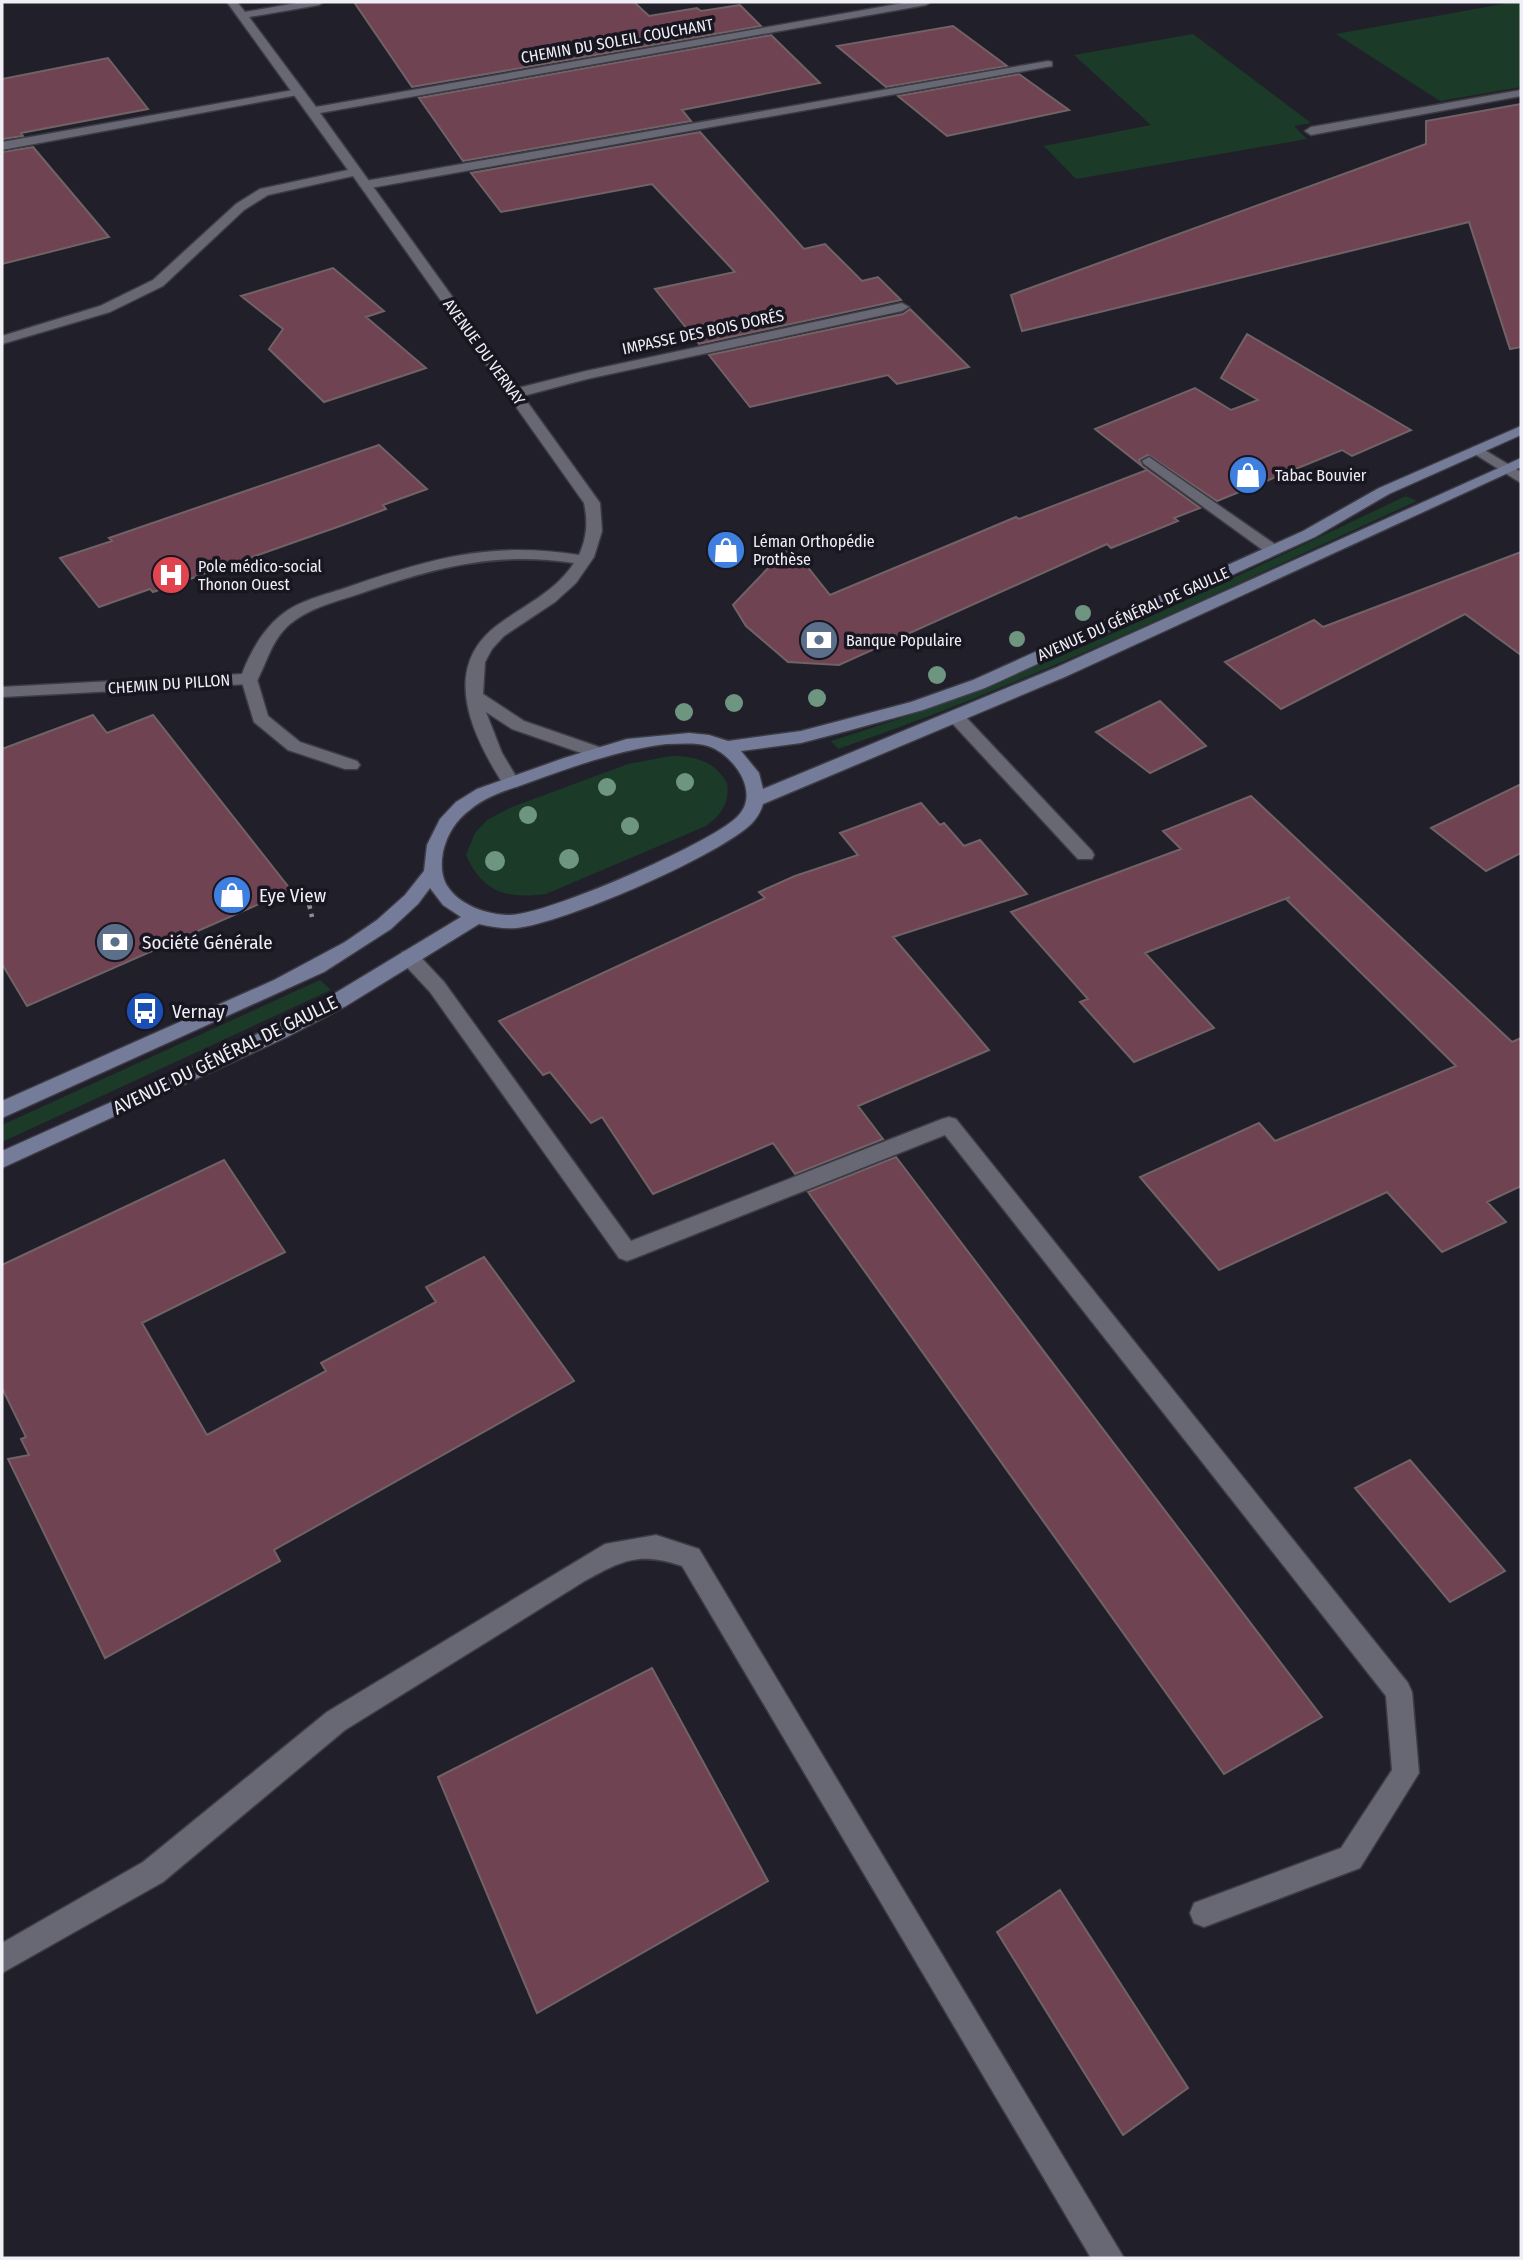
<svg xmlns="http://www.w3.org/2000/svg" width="1523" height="2260" font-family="'Fira Sans Condensed',sans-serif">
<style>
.green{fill:#1b3a27}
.building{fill:#704352;stroke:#716266;stroke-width:2}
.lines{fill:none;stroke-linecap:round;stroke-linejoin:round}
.lane-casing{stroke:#3d3c45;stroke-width:3}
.street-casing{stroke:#3d3c45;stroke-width:3}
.secondary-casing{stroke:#3d3c45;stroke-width:3}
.path{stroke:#8e8d96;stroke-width:4.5;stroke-dasharray:5 5;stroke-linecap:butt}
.lane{fill:#686774;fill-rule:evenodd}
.street{fill:#686774;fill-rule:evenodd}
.secondary{fill:#747c99;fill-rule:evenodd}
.tree{fill:#6e9580}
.labels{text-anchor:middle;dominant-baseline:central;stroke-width:7;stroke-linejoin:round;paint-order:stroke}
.far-street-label{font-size:16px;fill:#f0eff6;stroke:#181721}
.far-poi-label{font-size:16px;fill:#f0eff6;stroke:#181721;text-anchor:start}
.poi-label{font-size:19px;fill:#f0eff6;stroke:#181721;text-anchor:start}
.street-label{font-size:19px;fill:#f0eff6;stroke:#181721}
</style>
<rect width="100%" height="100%" fill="#21202a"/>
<path class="green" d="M1514,2H1521V87L1440,101L1336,34Z
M1193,34L1311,123L1294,126L1307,139L1076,179L1044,146L1151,125L1074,55Z
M1406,496L1417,501C1226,588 1037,681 838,749L831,741C1031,680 1217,585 1406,496Z
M671,756C695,756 715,761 727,783C730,803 722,814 706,826L546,894C507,899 483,893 466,855L475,833L487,820L512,807L628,764Z
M320,980L331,990L2,1142V1125Z"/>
<path class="building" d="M354,2H634L649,16L697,8L701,11L740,5L761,26L412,87Z
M953,26L1007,66L886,87L837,46Z
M771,35L820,83L682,110L691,121L463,161L419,98Z
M108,58L148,109L21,133L23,136L2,139V79Z
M1019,74L1069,110L947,136L898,96Z
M1521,104V347L1510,349L1469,222L1022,331L1011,295L1426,144V121Z
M700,132L804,249L825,244L862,281L878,277L901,300L699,344L655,289L735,272L652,184L501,212L471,173Z
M33,147L109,237L2,264V152Z
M333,268L384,311L366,317L426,368L324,402L269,349L283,329L241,296Z
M910,309L969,367L897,384L888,375L750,407L709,355L903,314Z
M1247,334L1411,430L1352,456L1342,450L1217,501L1148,455L1139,460L1142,466L1200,508L1174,518L1178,521L1111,548L1107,544L839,665L788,662L746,626L733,605L790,545L830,595L1016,517L1019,519L1147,470L1095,429L1195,388L1231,410L1258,400L1221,378Z
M379,445L427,489L383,505L386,509L343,525L153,592L150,589L99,607L60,558L112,541L109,538Z
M1521,552V655L1465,614L1281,709L1225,662L1314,620L1323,627Z
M1160,701L1206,746L1150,773L1096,732Z
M93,715L107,733L153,715L291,890L27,1006L2,964V749Z
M1521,784V853L1486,871L1431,828Z
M1251,796L1512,1042L1521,1038V1186L1487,1202L1506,1222L1442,1252L1387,1192L1219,1270L1140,1177L1259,1123L1275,1141L1456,1066L1286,899L1290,897L1145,953L1214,1028L1134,1062L1080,1002L1088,999L1011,912L1181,849L1163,831Z
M921,803L940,825L944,823L964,846L980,840L1027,894L893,937L989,1050L858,1106L883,1139L795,1174L773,1143L653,1194L602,1117L591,1123L550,1072L543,1075L499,1021L765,898L759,892L795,876L858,855L840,833Z
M896,1157L1322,1717L1224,1774L808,1192Z
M224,1160L285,1252L142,1323L207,1435L326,1371L321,1363L436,1302L426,1287L484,1257L574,1381L274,1550L280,1561L105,1658L8,1459L29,1455L21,1439L26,1437L2,1388V1265Z
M1410,1460L1505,1571L1450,1602L1355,1488Z
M652,1668L768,1881L537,2013L438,1777Z
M1060,1890L1188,2088L1123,2135L997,1932Z"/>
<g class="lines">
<g class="lane-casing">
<path id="lane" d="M1048,61L1052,62V66L365,189L359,185L365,181Z
M299,89L305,92L303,94L2,150V142Z
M1521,90V96L1311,135L1305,131L1311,127Z
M1149,457L1279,547L1281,550L1279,553H1267L1144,464L1142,461Z
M249,674L257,679L268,716L300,742L357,761L360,765L357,769H345L288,750L254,722L241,679Z
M957,713L963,714L1092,851L1094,855L1092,859H1078L951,722L948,718Z
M409,950L416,952L444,982L631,1241L942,1119L949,1117L956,1119L1408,1683L1412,1692L1419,1773L1360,1868L1204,1927L1194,1923L1190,1913L1194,1903L1341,1848L1392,1770L1386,1696L945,1135L635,1258L627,1261L619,1258L430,992L402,962L399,957L402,952Z
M656,1535L699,1549L1124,2258H1091L682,1566C638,1551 621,1561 583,1582L345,1730L163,1882L2,1973V1943L143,1862L327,1712L605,1544Z"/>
</g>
<g class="street-casing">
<path id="street" d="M227,2H237L245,12L302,2H324L319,5L249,17L316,107L909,2H931L926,5L320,113L518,388L586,371L902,303L909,307L902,311L587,379L523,396L600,503L602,531L594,557L576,583L555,602L504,636L492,649L485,662L483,694L524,721L602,748L605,752L602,756H590L512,729L486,712L502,753L520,783L517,787H505C473,737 438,668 499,624C526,604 555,592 574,563C494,551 434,568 359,594C335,602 309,608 290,624C272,640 268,659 258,679C255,684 254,683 249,684L2,697V687L242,674C250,653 262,631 280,616C299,600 325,595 348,587C431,558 491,541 579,555C587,537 588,522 584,503L353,176L268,195L244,210L163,286L110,312L2,344V336L100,306L153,280L236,204L260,189L348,170Z
M1478,446L1521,472V483L1473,453L1471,450L1473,447Z"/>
</g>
<g class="secondary-casing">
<path id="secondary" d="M1521,426V435L1389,494L1315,537L985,688L923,710L847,731L801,743L741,751L759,773L763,789L1055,668L1521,458V467L1067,676L763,804C761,812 755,821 749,826C711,859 566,922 517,928C504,929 492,927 479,924L346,1006L287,1037L2,1168V1151L194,1065L312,1007L461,917L443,905L430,888L418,904L391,929L324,972L2,1118V1101L274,980L345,942L377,920L405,895L424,871L427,845L440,819L456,802L477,789L564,758L627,739L689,733L709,735L728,741L801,731L911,702L973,680L1303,531L1379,488ZM666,744C680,744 695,742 708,746C733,754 762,793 737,817C709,844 549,914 510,915C487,915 458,905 446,884C441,874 441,863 443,852C447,834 456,820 471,809C489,794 512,789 533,781C577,765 620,750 666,744Z"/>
</g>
<path class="path" d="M309,904L312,917"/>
<use href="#lane" class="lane"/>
<use href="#street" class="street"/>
<use href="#secondary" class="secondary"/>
</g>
<g class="tree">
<circle cx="1083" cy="613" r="8"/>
<circle cx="1017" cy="639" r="8"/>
<circle cx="937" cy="675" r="9"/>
<circle cx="817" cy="698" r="9"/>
<circle cx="734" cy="703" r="9"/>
<circle cx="684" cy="712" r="9"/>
<circle cx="685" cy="782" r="9"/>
<circle cx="607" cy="787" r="9"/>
<circle cx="528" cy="815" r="9"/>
<circle cx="630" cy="826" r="9"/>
<circle cx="569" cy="859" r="10"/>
<circle cx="495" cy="861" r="10"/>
</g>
<defs>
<g id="shop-disc" transform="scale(2.0125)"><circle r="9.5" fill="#3f7fe0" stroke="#181721"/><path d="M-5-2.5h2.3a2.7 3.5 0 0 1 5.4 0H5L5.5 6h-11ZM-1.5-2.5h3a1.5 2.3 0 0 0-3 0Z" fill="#fff"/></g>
<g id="hospital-disc" transform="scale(2.0125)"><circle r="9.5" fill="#e0444e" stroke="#181721"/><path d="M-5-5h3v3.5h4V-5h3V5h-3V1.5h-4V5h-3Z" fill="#fff"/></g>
<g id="bank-disc" transform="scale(2.0125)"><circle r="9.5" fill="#5c6f8a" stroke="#181721"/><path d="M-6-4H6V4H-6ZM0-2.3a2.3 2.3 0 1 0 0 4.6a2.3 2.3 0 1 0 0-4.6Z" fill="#fff"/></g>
<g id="bus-disc" transform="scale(2.0125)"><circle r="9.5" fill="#1a4fb4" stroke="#181721"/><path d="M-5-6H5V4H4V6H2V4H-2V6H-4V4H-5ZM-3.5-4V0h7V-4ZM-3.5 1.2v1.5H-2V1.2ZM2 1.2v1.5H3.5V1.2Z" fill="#fff"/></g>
</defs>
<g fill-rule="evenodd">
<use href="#shop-disc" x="1248" y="475"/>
<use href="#shop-disc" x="726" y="550"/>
<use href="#hospital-disc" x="171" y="575"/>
<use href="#bank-disc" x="819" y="640"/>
<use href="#shop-disc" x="232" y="895"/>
<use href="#bank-disc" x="115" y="942"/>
<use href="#bus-disc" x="145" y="1011"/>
</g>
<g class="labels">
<g class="far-street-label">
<text transform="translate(617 41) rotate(-10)">CHEMIN DU SOLEIL COUCHANT</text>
<text transform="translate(703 332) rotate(-12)">IMPASSE DES BOIS DORÉS</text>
<text transform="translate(484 352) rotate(54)">AVENUE DU VERNAY</text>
<text transform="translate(1133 614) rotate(-24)">AVENUE DU GÉNÉRAL DE GAULLE</text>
<text transform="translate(169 684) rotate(-4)">CHEMIN DU PILLON</text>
</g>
<g class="far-poi-label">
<text x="1275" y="475">Tabac Bouvier</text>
<text x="753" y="541">Léman Orthopédie<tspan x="753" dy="18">Prothèse</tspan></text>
<text x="198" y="566">Pole médico-social<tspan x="198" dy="18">Thonon Ouest</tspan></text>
<text x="846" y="640">Banque Populaire</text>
</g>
<g class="poi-label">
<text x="259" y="895">Eye View</text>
<text x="142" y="942">Société Générale</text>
<text x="172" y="1011">Vernay</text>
</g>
<g class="street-label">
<text transform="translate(225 1055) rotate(-26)">AVENUE DU GÉNÉRAL DE GAULLE</text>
</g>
</g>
<rect width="1523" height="2260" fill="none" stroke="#f0eff6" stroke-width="7"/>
</svg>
